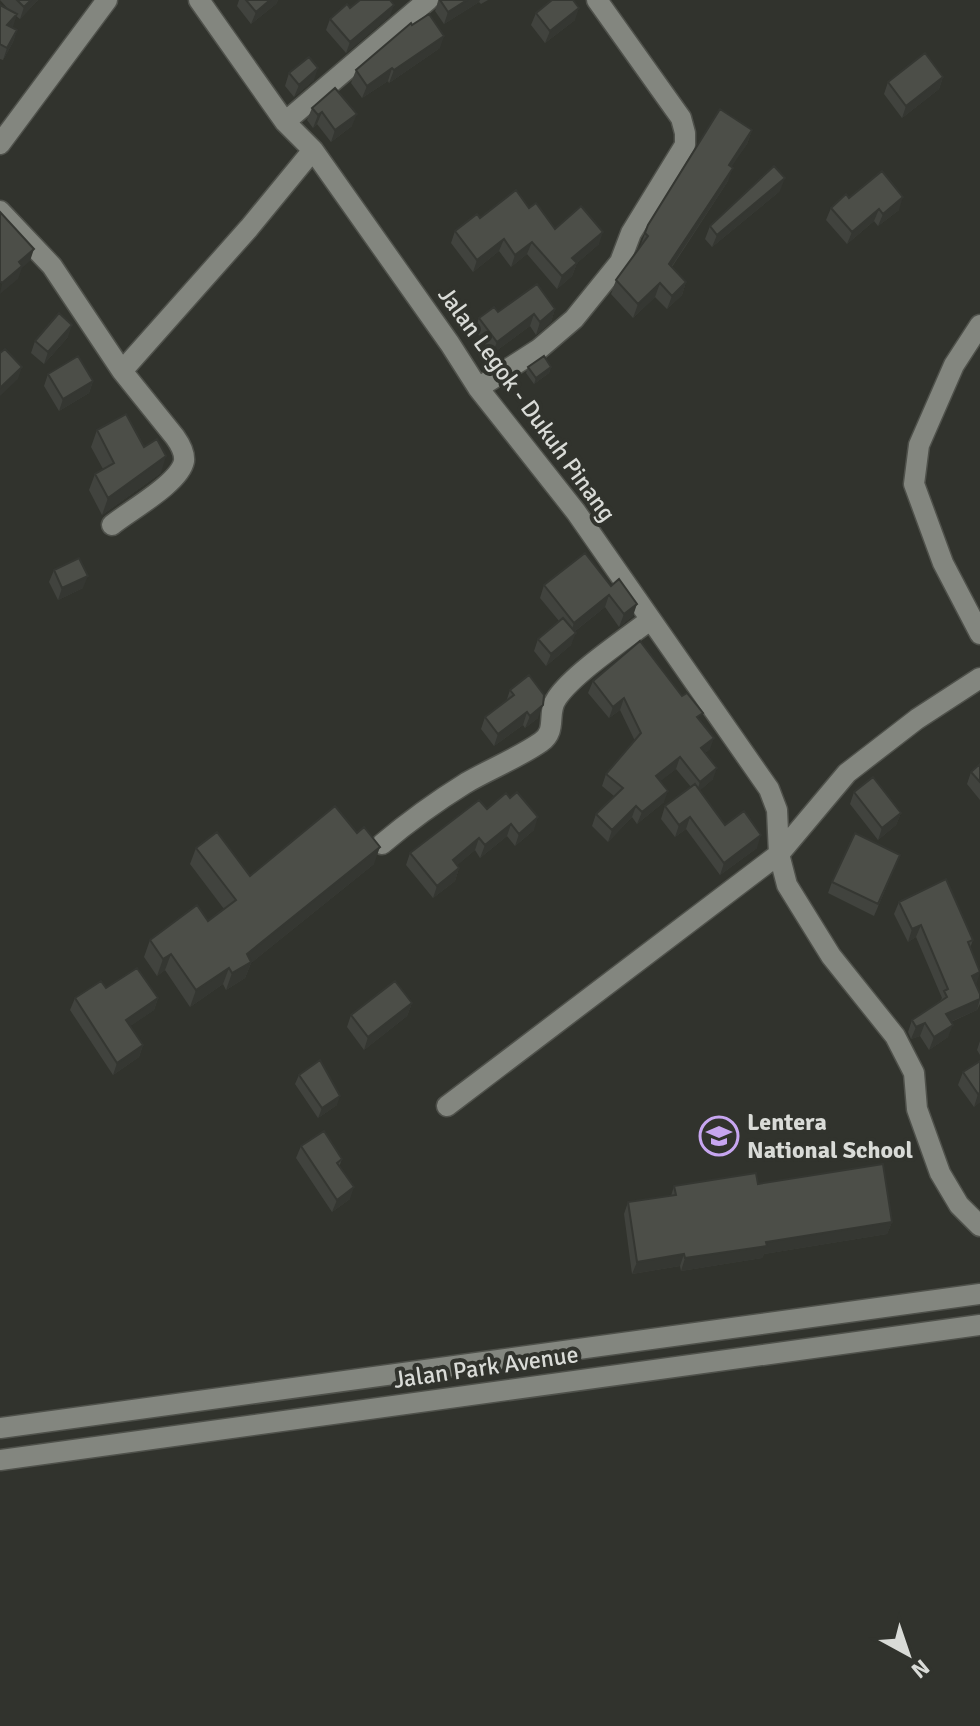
<svg xmlns="http://www.w3.org/2000/svg" width="980" height="1726" font-family="Signika,sans-serif">
<style>
.lines{fill:none;stroke-linecap:round;stroke-linejoin:round}
.minor-casing{stroke:#4f514b;stroke-width:23}
.minor{stroke:#83867f;stroke-width:20}
.wall{fill:#41433e}
.shaded-wall{fill:#353732}
.building{fill:#4c4e48;stroke:#353732;stroke-width:2}
.labels{text-anchor:middle;dominant-baseline:central;stroke-width:8;stroke-linejoin:round;paint-order:stroke}
.street-label{font-size:24px;fill:#d9dbd7;stroke:#31332d}
.poi-label{font-size:24px;font-weight:bold;fill:#d9dbd7;stroke:#31332d;text-anchor:start}
</style>
<rect width="100%" height="100%" fill="#31332d"/>
<g class="lines">
<g class="minor-casing">
<path id="minor" d="M199,0L285,122L313,150L450,344L478,388L576,512L769,789L777,810L779,854L787,885L831,956L895,1036L914,1073L917,1109L940,1173L959,1205L980,1226
M285,122L428,0
M0,144L107,0
M0,211L52,266L122,371L249,228L313,150
M980,325L954,365L919,445L914,484L943,563L980,634
M478,388L539,349L574,319L620,262L631,233L685,145V133L681,118L597,0
M112,525C129,511 180,483 184,461C185,452 180,444 175,437L122,371
M382,844C408,822 437,801 466,783C490,769 518,758 541,742C558,730 546,713 557,698C573,674 625,639 650,620
M447,1106L779,854L847,773L917,719L980,678
M0,1428L980,1294
M0,1460L980,1325"/>
</g>
<use href="#minor" class="minor"/>
</g>
<path class="wall" d="M0,0H38L20,19L16,16L12,27L17,30L13,42L3,60L0,59V5L10,11Z
M239,0H278L276,4L251,24L237,6Z
M439,0H488L481,4L479,2L444,24L435,11Z
M350,8L390,16L346,53L326,30L330,19Z
M536,13L575,20L545,43L531,25Z
M440,48L389,83L388,81L362,98L351,83L356,70Z
M289,73L314,80L294,97L285,86Z
M943,77L939,89L902,118L884,94L888,82Z
M312,108L352,126L331,142L317,124L313,128L307,120Z
M752,130L747,144L731,166L728,181L672,267L686,282L682,295L667,309L655,297L633,318L611,294L616,280L640,247L648,225Z
M780,191L712,247L705,239L710,226Z
M849,198L899,210L878,226L874,221L847,244L826,220L831,208Z
M480,218L555,229L599,244L577,263L572,276L557,289L527,254L511,267L499,251L473,272L451,243L455,231Z
M555,309L551,322L536,335L530,326L492,354L475,330L479,318L498,312Z
M68,337L44,364L31,353L35,341Z
M528,367H551L549,373L534,384L526,373Z
M48,374L93,381L89,393L59,411L44,386Z
M97,430L144,447L161,473L102,515L89,490L95,474L103,469L91,447Z
M585,553L633,616L619,627L605,607L574,632L571,645L546,666L534,651L538,639L559,621L540,598L544,585Z
M54,570L83,588L58,600L49,582Z
M593,681L700,720L710,749L705,753L713,779L699,791L725,825L757,848L720,875L686,829L675,837L661,819L665,806L691,787L676,769L660,781L664,802L637,824L632,817L608,842L592,826L596,814L614,796L602,786L606,774L635,741L620,710L609,718L588,693Z
M510,690L538,718L525,728L523,725L494,746L481,729L485,717L506,702Z
M980,764V800L967,784L971,772Z
M854,792L901,813L896,825L878,840L850,804Z
M487,809L534,830L515,846L507,836L480,858L475,850L457,865L459,868L455,881L433,898L406,865L410,853Z
M196,848L250,876L374,864L251,963L245,978L226,990L223,984L190,1007L165,970L157,976L144,957L150,940L208,921L224,909L190,864Z
M900,855L874,916L828,893L832,882Z
M899,902L973,940L970,948L976,984L980,994V1004L977,1010L951,1022L948,1037L929,1050L920,1036L911,1039L908,1032L912,1020L940,1001L942,998L916,937L908,942L894,914Z
M106,988L158,998L154,1010L130,1026L143,1045L139,1057L113,1075L70,1010L75,998Z
M412,1003L407,1016L364,1050L347,1027L351,1015Z
M980,1041V1055L977,1050Z
M980,1061V1102L974,1107L958,1085L963,1072Z
M299,1075L337,1105L318,1118L295,1084Z
M301,1146L342,1159L339,1167L350,1199L332,1212L296,1158Z
M758,1184L892,1222L887,1234L764,1254L762,1258L681,1271L680,1266L632,1274L624,1214L628,1202L671,1196L674,1186Z"/>
<path class="shaded-wall" d="M31,0H38L20,19L24,7Z
M270,0H278L276,4L251,24L256,12Z
M467,0H480L479,2L444,24L448,12Z
M394,5L390,16L346,53L350,42Z
M579,8L575,20L545,43L550,31Z
M17,14L13,27L3,37L7,25Z
M17,30L13,42L3,60L7,48Z
M444,36L440,48L389,83L394,70Z
M318,68L314,80L294,97L299,85Z
M392,68L388,81L362,98L367,86Z
M943,77L939,89L902,118L906,106Z
M322,112L317,124L313,128L318,115Z
M357,114L352,126L331,142L335,130Z
M752,130L747,144L724,178L729,165Z
M733,168L728,181L664,278L669,264Z
M785,178L780,191L712,247L717,235Z
M903,197L899,210L878,226L883,214Z
M879,209L874,221L847,244L852,232Z
M603,232L599,244L568,271L572,258Z
M504,239L499,251L473,272L477,260Z
M532,242L527,254L511,267L515,255Z
M34,249L30,261L22,268L18,279L0,294L2,283L19,262Z
M577,263L572,276L557,289L562,276Z
M686,282L682,295L667,309L672,296Z
M660,283L655,297L633,318L638,304Z
M555,309L551,322L536,335L540,322Z
M534,314L530,326L492,354L497,342Z
M72,325L68,337L44,364L48,352Z
M22,367L18,379L0,396V388Z
M551,367L549,373L534,384L536,378Z
M93,381L89,393L59,411L63,399Z
M166,456L161,473L102,515L108,498Z
M88,576L83,588L58,600L62,588Z
M609,595L605,607L570,635L574,623Z
M637,604L633,616L619,627L624,614Z
M576,633L571,645L546,666L551,654Z
M624,698L620,710L609,718L613,707Z
M543,705L538,718L525,728L530,716Z
M527,712L523,725L494,746L498,734Z
M714,738L710,749L696,760L701,748Z
M680,757L676,769L652,788L656,776Z
M717,768L713,779L696,794L700,782Z
M668,791L664,802L637,824L642,812Z
M636,806L632,817L608,842L612,830Z
M901,813L896,825L878,840L882,828Z
M538,817L534,830L515,846L519,834Z
M690,817L686,829L675,837L679,825Z
M511,824L507,836L480,858L485,845Z
M761,835L757,848L720,875L724,863Z
M479,838L475,850L448,873L453,860Z
M380,847L374,864L251,963L245,978L226,990L232,973L247,954Z
M459,868L455,881L433,898L437,886Z
M921,925L916,937L908,942L912,929Z
M171,954L165,970L157,976L163,959Z
M229,968L223,984L190,1007L196,990Z
M980,973L976,985L972,976Z
M158,998L154,1010L122,1032L126,1020Z
M980,999L977,1010L941,1026L946,1014Z
M412,1003L407,1016L364,1050L368,1037Z
M925,1023L920,1036L911,1039L916,1027Z
M953,1025L948,1037L929,1050L934,1037Z
M143,1045L139,1057L113,1075L117,1063Z
M980,1093V1102L974,1107L978,1094Z
M340,1096L337,1105L318,1118L322,1108Z
M354,1187L350,1199L332,1212L337,1200Z
M892,1222L887,1234L764,1254L762,1258L681,1271L685,1258L766,1242Z
M684,1254L680,1266L632,1274L637,1262Z"/>
<path class="building" d="M17,0H31L24,7Z
M246,0H270L256,12Z
M360,0H390L394,5L350,42L330,19L347,4L350,8Z
M440,0H467L448,12Z
M552,0H573L579,8L550,31L536,13Z
M0,5L17,14L7,25L17,30L7,48L0,44Z
M429,14L444,36L394,70L392,68L367,86L356,70L411,23L412,25Z
M925,53L943,77L906,106L888,82Z
M309,57L318,68L299,85L289,73Z
M335,88L357,114L335,130L322,112L318,115L312,108Z
M720,109L752,130L729,165L733,168L669,264L686,282L672,296L660,283L638,304L616,280L648,236L645,233L648,225Z
M774,166L785,178L717,235L710,226Z
M882,171L903,197L883,214L879,209L852,232L831,208L846,194L849,198Z
M516,190L529,208L536,203L555,229L581,206L603,232L572,258L577,263L562,276L532,242L515,255L504,239L477,260L455,231L477,214L480,218Z
M0,212L34,249L19,262L22,266L2,283L0,281Z
M537,284L555,309L540,322L534,314L497,342L479,318L494,307L498,312Z
M59,313L72,325L48,352L35,341Z
M5,349L22,367L0,388V353Z
M78,356L93,381L63,399L48,374Z
M544,356L551,367L536,378L528,367Z
M126,414L144,447L157,439L166,456L108,498L95,474L114,463L97,430Z
M585,553L611,586L619,579L637,604L624,614L609,595L574,623L544,585Z
M79,558L88,576L62,588L54,570Z
M563,618L576,633L551,654L538,639Z
M640,641L682,696L687,693L703,713L697,717L714,738L701,748L717,768L700,782L680,757L656,776L668,791L642,812L636,806L612,830L596,814L623,788L606,774L641,733L624,698L613,707L593,681Z
M529,675L544,695L543,705L530,716L527,712L498,734L485,717L514,695L510,690Z
M980,764V782L971,772Z
M873,777L901,813L882,828L854,792Z
M695,784L725,825L744,811L761,835L724,863L690,817L679,825L665,806Z
M517,792L538,817L519,834L511,824L485,845L479,838L453,860L459,868L437,886L410,853L479,800L487,809L506,793L510,798Z
M335,806L357,833L364,827L380,847L247,954L251,962L232,973L229,968L196,990L171,954L163,959L150,940L197,905L208,921L236,900L196,848L217,832L250,876Z
M855,833L900,855L878,904L832,882Z
M946,879L973,940L968,942L980,972L972,976L980,994V999L946,1014L953,1025L934,1037L925,1023L916,1027L912,1020L947,997L944,991L948,989L921,925L912,929L899,902Z
M137,968L158,998L126,1020L143,1045L117,1063L75,998L101,981L106,988Z
M395,981L412,1003L368,1037L351,1015Z
M320,1060L340,1096L322,1108L299,1075Z
M980,1061V1093L978,1094L963,1072Z
M324,1131L342,1159L337,1163L354,1187L337,1200L301,1146Z
M883,1164L892,1222L766,1242L767,1246L685,1258L684,1254L637,1262L628,1202L676,1195L674,1186L756,1173L758,1184Z"/>
<defs>
<g id="school-ring" transform="scale(2)"><circle r="9.5" fill="#31332d" stroke="#c7a6f0" stroke-width="1.5"/><path d="M0-5L7-2L0 1L-7-2ZM-4 1L0 2.5L4 1V4Q0 6-4 4Z" fill="#c7a6f0"/></g>
</defs>
<g fill-rule="evenodd">
<use href="#school-ring" x="719" y="1136"/>
</g>
<g class="labels">
<g class="street-label">
<text transform="translate(527 404) rotate(54)">Jalan Legok - Dukuh Pinang</text>
<text transform="translate(486 1367) rotate(-8)">Jalan Park Avenue</text>
</g>
<g class="poi-label">
<text x="747" y="1122">Lentera<tspan x="747" dy="28">National School</tspan></text>
</g>
</g>
<g transform="translate(908 1654) rotate(140)" stroke="#31332d" stroke-width="6" paint-order="stroke">
<path d="M0-6L14 30L0 20L-14 30Z" fill="#d9dbd7"/>
<text y="-12" font-size="22" font-weight="bold" text-anchor="middle" fill="#d9dbd7">N</text>
</g>
</svg>
